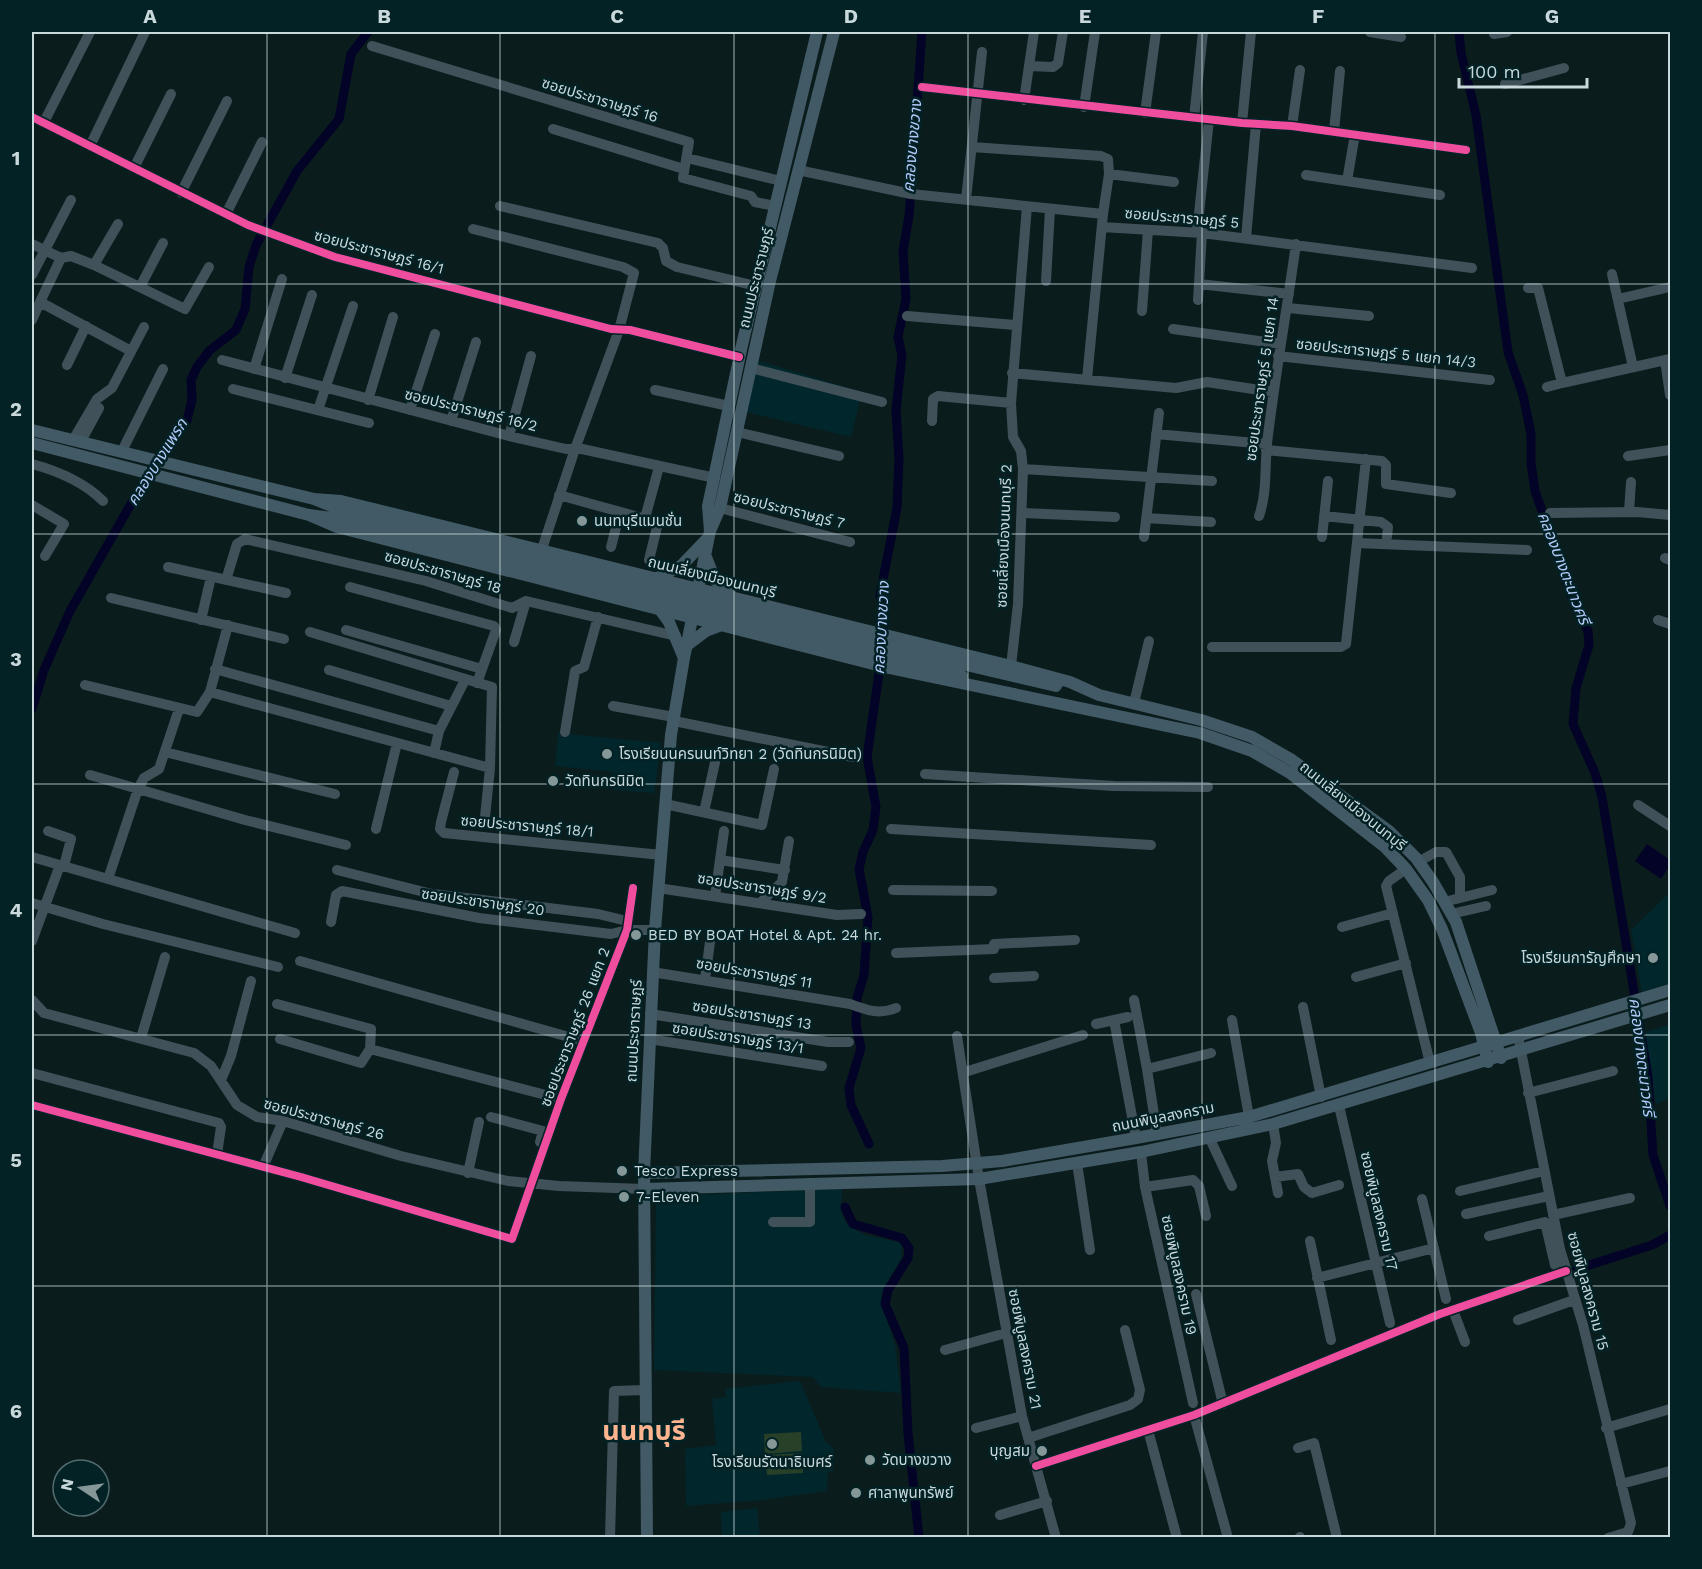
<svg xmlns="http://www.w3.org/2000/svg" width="1702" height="1569" font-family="'Work Sans','Noto Sans Thai',sans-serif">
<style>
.built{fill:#01272c}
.green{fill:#284028}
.water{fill:#020326}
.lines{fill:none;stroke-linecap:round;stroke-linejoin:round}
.canal{stroke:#020326;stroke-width:9}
.minor{stroke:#41515a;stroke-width:10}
.major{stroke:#415a65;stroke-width:12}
.major-bridge{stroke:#415a65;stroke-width:12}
.cycleway-casing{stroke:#032225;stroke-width:11}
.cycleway{stroke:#ef4d9e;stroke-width:8}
.grid{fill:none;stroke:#c9d9db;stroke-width:1.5;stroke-opacity:0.55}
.poi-dot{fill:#869798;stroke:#032225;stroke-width:2}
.labels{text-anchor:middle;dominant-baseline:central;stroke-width:5;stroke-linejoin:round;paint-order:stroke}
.street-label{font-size:15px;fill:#c9d9db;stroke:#032225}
.poi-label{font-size:15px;fill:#c9d9db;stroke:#032225;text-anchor:start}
.water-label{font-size:16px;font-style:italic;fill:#b4c8f9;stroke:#032225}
.town-label{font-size:27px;font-weight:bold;fill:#feb48f;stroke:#032225}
.neatline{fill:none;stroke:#c9d9db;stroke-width:2}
.grid-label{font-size:20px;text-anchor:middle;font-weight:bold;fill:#c9d9db}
</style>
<rect width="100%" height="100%" fill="#0b1c1d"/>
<path class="built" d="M756,360L862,392L851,437L746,412Z
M558,733L661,743L654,793L614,790V772L555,766Z
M1670,892V929L1668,932L1670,934V983L1642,992L1631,930Z
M1670,1024V1098L1656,1104L1642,1033Z
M842,1189L841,1213L847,1224L865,1235L899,1242L902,1246L901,1259L882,1292L881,1303L895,1344L901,1393L821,1387L813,1377L654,1370L656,1201L663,1196Z
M800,1381L826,1442L834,1449L833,1471L828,1472L827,1491L762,1500L686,1506L685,1449L716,1445L712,1399L726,1397L725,1389Z
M757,1508L760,1537H722L721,1512Z"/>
<path class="green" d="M801,1432L802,1451L765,1454L764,1434Z
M802,1453L803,1473L767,1475L765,1455Z"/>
<path class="water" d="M1647,844L1670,860V865L1661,879L1635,861Z"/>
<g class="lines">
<path class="canal" d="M1459,32L1461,53L1476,115L1508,352L1523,395L1531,434V463L1535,491L1577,611L1588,631L1589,645L1576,688L1573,724L1595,773L1602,797L1648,1077L1653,1155L1670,1206
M882,640L884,615L880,595L897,508L899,458L896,410L902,355L898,337L906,299L903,251L909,216L922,32
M32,709L44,670L70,611L140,488L187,420L192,400L191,380L197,367L209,351L236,330L245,309L249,267L256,245L297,171L339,119L351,54L368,32
M869,1144L851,1105L849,1088L861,1048L856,1025L857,998L864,975L868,917L859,869L863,852L873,830L876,807L867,757L881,659
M845,1207L853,1224L902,1238L909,1248L908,1258L888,1290L885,1304L904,1348L908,1433L919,1538
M1577,1269L1652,1245L1670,1235"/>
<path class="minor" d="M1370,32L1401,37
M1494,34L1507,32
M372,46L689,142L683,178L751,196L755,202L775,206
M1029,66L1053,67L1058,63L1063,32
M1505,84L1564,68
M922,87L1242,123L1292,126L1466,150
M1024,100L1034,32
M1084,107L1095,32
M1145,113L1156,32
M32,117L248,225L335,257L611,329L630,330L739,357
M1194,118L1203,32
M44,122L90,32
M1242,123L1251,32
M1292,126L1300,70
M553,129L684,169
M1334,131L1340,71
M90,146L145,32
M972,147L1101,156L1108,159L1109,174L1103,214
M687,158L781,181
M134,168L171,94
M798,170L911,194L1103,214L1087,379
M1109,174L1174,182
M1306,175L1440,195
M1347,181L1355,134
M181,193L227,101
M966,199L982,52
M500,206L658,243L663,248L666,261L677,267L756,286
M226,214L262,142
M1102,227L1202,233L1472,268
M473,229L623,267L634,273L619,330L575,449L542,549
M1197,232L1209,120
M1246,238L1256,124
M32,244L61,258L71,256L94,265L185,309L209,267
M61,258L40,302L131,351
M94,265L118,224
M1612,274L1633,367
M32,275L71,200
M1046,281L1050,209
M1199,284L1289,294
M140,287L163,243
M1528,288H1538L1562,383L1670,359
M1618,299L1670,287
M1198,300L1202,233
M1288,308L1369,316
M1142,311L1148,230
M907,316L1015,325
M32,320L40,302
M1173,329L1281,344
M1278,356L1490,380
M222,360L509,436L566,449H582L715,478
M1665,360L1670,395
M67,365L86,326
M751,368L882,402
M254,369L282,279
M1012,373L1176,388L1207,382L1273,392
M285,378L312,295
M1547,387L1562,383
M233,389L369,423
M655,390L729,406
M368,400L393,317
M318,410L353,306
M410,410L435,334
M451,421L476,342
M932,421L933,399L938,396L1011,403
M737,432L839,456
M1156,434L1266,444
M509,436L531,356
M73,440L97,399L112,388L144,327
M81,441L99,408
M1266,450L1382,461L1386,465V484L1451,493
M122,451L163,369
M1628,456L1670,450
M32,464C58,471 83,481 103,501
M1023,469L1212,481
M559,495L653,521L657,527L649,560
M32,505L64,524L45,556
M720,508L850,542
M1629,512L1631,482
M1023,513L1115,517
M1550,513L1637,512L1670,515
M1259,516C1268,491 1264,462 1268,435C1276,371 1287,308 1296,244
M1324,516L1381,522L1388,527L1387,537
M645,518L659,467
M1146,518L1211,522
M1144,537L1159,413
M1322,537L1328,481
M1357,543L1527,550
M611,547L620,512
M1665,558L1670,560
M168,567L286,593
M226,580L237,544L245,539L426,581L512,608L526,601L676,636
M350,587L494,626L496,630L477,683
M111,598L284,639
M201,620L211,577
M1658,620L1670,624
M346,630L482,669
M310,632L492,687L490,768
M514,642L526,601
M1212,647H1341L1346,644L1366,459
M1011,666L1018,604L1023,469L1021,451L1013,437L1011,403L1027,206
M215,669L439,731L434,753
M329,670L451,706
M85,685L197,712L210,692L228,625
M210,692L490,768L485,817
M1134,703L1149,641
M613,706L674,717
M674,721L853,757
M439,731L465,680
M565,732L575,671L584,667L598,617
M165,752L335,794
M454,772L441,822L440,829L444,833L661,855
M925,774L1114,786L1208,787
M90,775L245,820L346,845
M665,804L762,825L774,769
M1638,805L1670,826
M704,812L716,758
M376,829L397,743
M891,829L1151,845
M48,831L71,839L64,866
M32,857L295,933
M720,860L785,870
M1418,862L1436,852H1446L1460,877V898
M1406,869L1389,881L1386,886L1430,1063
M337,870L432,894L598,914L627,921
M108,879L138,789L144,778L159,769L179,709
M658,888L837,915L861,914
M893,890L992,891
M715,896L724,831
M1444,902L1492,890
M32,903L103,924L278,967
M760,903L782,882L789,841
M1451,914L1486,906
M331,922L336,895L342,891L479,918L611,934L627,930H655
M1342,927L1393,913
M32,941L60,865
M994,944L1075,940
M896,953L994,949
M300,961L583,1041
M652,972L850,1004C866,1010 879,1015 896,1008
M1356,977L1406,963
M994,978L1034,976
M705,979L710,942
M32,1000L44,1013L194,1053L211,1066L237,1105L257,1117L283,1121L401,1156L508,1181L559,1186L644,1189
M1134,1000L1147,1069
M277,1004L371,1029L370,1049L561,1099
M1303,1007L1321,1097
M650,1014L828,1042H849
M1114,1020L1128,1017
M1232,1020L1249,1117
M1096,1024L1114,1020L1136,1138
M957,1036L979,1179L1022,1416L1056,1538
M141,1038L165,957
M280,1039L361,1063L370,1049
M649,1039L822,1066
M1519,1041L1560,1249L1583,1325L1631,1523L1628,1532L1608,1538
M965,1072L1083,1035
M32,1073L219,1123L221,1127L217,1154
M221,1080L231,1056L251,981
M1528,1093L1613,1071
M32,1105L301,1177L512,1239L561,1099L627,930L633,888
M1339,1106L1390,1323
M491,1117L543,1131L540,1142
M1273,1124L1276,1143L1272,1161L1278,1193
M1157,1134L1147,1069L1211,1053
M1210,1139L1232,1186
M1141,1152L1145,1187L1193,1403
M1077,1163L1090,1250
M263,1167L283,1121
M468,1173L479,1122
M1275,1177L1298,1174L1304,1187L1312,1193L1339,1185
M1145,1187L1193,1180L1199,1186L1206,1216
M1460,1191L1544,1171
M1422,1199L1446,1299
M1466,1214L1549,1196
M1553,1215L1630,1198
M773,1222H810V1183
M1489,1236L1545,1222L1555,1265
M1310,1241L1331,1340
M1317,1278L1434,1248
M1196,1294L1223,1404
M1453,1310L1465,1342
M1518,1320L1574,1300
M945,1350L1006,1333
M1194,1415L1228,1538
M976,1428L1022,1416
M1606,1428L1670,1409
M1148,1430L1177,1538
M1028,1438L1130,1405L1138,1399L1140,1390L1125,1330
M1298,1448L1314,1443L1337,1538
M1036,1466L1194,1415L1440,1314L1566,1271
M1621,1484L1670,1471
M1000,1515L1047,1501
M610,1538L614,1391L646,1390
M1299,1538L1300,1537"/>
<path class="major" d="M32,430L314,499L339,509L395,523
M32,443L309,515L339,519L393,533
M314,499L341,501L1011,666L1070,682L1099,695L1201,720L1252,737L1292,760L1389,831L1416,858L1433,882L1456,922L1501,1058
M309,515L337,527L889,668L1200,733L1252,751L1290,773L1385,847L1406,869L1428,900L1442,929L1481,1033L1488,1062
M710,531L708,506L742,345L817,32
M706,557L715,580L730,594
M657,578L681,566L707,539
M658,607L669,622L683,656
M686,646L706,631L722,625
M903,650L1056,686
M900,660L962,676
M644,1173L942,1166L1002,1161L1136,1138L1249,1117L1670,990
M644,1189L979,1179L1141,1152L1273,1124L1670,1005
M647,1538L644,1173L655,930L671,735L684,658L710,531L720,508L770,281L834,32"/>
<path class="major-bridge" d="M395,523L903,650
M393,533L900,660"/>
<g class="cycleway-casing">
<path id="cycleway" d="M922,87L1242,123L1292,126L1466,150
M32,117L248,225L335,257L611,329L630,330L739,357
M32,1105L301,1177L512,1239L561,1099L627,930L633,888
M1036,1466L1194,1415L1440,1314L1566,1271"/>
</g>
<use href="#cycleway" class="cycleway"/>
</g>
<path class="grid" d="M267,32V1538M500,32V1538M734,32V1538M968,32V1538M1202,32V1538M1435,32V1538M32,284H1670M32,534H1670M32,784H1670M32,1035H1670M32,1286H1670"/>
<g class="poi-dot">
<circle cx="582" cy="521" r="6"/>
<circle cx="607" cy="754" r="6"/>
<circle cx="553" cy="781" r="6"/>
<circle cx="636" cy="935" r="6"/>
<circle cx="1653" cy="958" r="6"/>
<circle cx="622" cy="1171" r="6"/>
<circle cx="624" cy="1197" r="6"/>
<circle cx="772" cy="1444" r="6"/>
<circle cx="1042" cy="1451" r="6"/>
<circle cx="870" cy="1460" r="6"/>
<circle cx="856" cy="1493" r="6"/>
</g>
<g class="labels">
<g class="street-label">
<text transform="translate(600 100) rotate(17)">ซอยประชาราษฎร์ 16</text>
<text transform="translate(1182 218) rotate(5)">ซอยประชาราษฏร์ 5</text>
<text transform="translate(379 252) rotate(15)">ซอยประชาราษฎร์ 16/1</text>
<text transform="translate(756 278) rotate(-76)">ถนนประชาราษฎร์</text>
<text transform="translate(1386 353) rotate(6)">ซอยประชาราษฎร์ 5 แยก 14/3</text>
<text transform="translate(1262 379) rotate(-82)">ซอยประชาราษฎร์ 5 แยก 14</text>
<text transform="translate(471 410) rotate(14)">ซอยประชาราษฎร์ 16/2</text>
<text transform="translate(789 510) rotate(14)">ซอยประชาราษฎร์ 7</text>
<text transform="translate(1004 536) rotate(-88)">ซอยเลี่ยงเมืองนนทบุรี 2</text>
<text transform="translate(443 572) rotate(16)">ซอยประชาราษฎร์ 18</text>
<text transform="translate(712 577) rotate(14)">ถนนเลี่ยงเมืองนนทบุรี</text>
<text transform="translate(1353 806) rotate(39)">ถนนเลี่ยงเมืองนนทบุรี</text>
<text transform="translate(527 826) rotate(5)">ซอยประชาราษฎร์ 18/1</text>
<text transform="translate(762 888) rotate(9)">ซอยประชาราษฎร์ 9/2</text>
<text transform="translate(483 902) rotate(8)">ซอยประชาราษฎร์ 20</text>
<text transform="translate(754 973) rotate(10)">ซอยประชาราษฎร์ 11</text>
<text transform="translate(752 1015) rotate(9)">ซอยประชาราษฎร์ 13</text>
<text transform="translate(575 1027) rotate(-69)">ซอยประชาราษฎร์ 26 แยก 2</text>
<text transform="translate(634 1031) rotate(-87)">ถนนประชาราษฎร์</text>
<text transform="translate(738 1038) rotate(9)">ซอยประชาราษฎร์ 13/1</text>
<text transform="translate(1163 1117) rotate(-11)">ถนนพิบูลสงคราม</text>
<text transform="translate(324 1119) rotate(15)">ซอยประชาราษฎร์ 26</text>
<text transform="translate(1379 1211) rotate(77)">ซอยพิบูลสงคราม 17</text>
<text transform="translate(1179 1275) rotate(78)">ซอยพิบูลสงคราม 19</text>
<text transform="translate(1588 1291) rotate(75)">ซอยพิบูลสงคราม 15</text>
<text transform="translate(1025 1349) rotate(79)">ซอยพิบูลสงคราม 21</text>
</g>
<g class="poi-label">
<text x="594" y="521">นนทบุรีแมนชั่น</text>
<text x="619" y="754">โรงเรียนนครนนท์วิทยา 2 (วัดทินกรนิมิต)</text>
<text x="565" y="781">วัดทินกรนิมิต</text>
<text x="648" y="935">BED BY BOAT Hotel &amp; Apt. 24 hr.</text>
<text x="1641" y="958" text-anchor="end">โรงเรียนการัญศึกษา</text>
<text x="634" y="1171">Tesco Express</text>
<text x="636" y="1197">7-Eleven</text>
<text x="1030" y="1451" text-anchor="end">บุญสม</text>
<text x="882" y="1460">วัดบางขวาง</text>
<text x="772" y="1462" text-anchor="middle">โรงเรียนรัตนาธิเบศร์</text>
<text x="868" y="1493">ศาลาพูนทรัพย์</text>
</g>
<g class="water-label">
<text transform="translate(912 146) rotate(-85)">คลองบางขวาง</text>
<text transform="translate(157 462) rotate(-58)">คลองบางแพรก</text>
<text transform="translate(1564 568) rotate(69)">คลองบางตะนาวศรี</text>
<text transform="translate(881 628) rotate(-87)">คลองบางขวาง</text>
<text transform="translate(1642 1057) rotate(83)">คลองบางตะนาวศรี</text>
</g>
<g class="town-label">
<text x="644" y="1431">นนทบุรี</text>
</g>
</g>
<rect width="1702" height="1569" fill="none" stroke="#032225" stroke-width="66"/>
<g transform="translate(81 1488) rotate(283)"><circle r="28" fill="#032225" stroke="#526b6e" stroke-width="1.5"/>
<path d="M0-4.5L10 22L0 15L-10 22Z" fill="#869798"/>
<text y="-9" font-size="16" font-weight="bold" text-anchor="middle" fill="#c9d9db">N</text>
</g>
<path d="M1459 78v9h128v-9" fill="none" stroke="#c9d9db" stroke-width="3"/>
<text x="1468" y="78" font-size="18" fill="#c9d9db" stroke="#032225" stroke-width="4.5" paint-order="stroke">100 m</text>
<rect x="33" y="33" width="1636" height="1503" class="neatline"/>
<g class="grid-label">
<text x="150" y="23">A</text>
<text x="384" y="23">B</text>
<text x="617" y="23">C</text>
<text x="851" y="23">D</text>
<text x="1085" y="23">E</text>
<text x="1318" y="23">F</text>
<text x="1552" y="23">G</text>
<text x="16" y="165">1</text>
<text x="16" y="416">2</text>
<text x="16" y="666">3</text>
<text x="16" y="917">4</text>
<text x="16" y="1167">5</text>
<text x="16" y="1418">6</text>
</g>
</svg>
